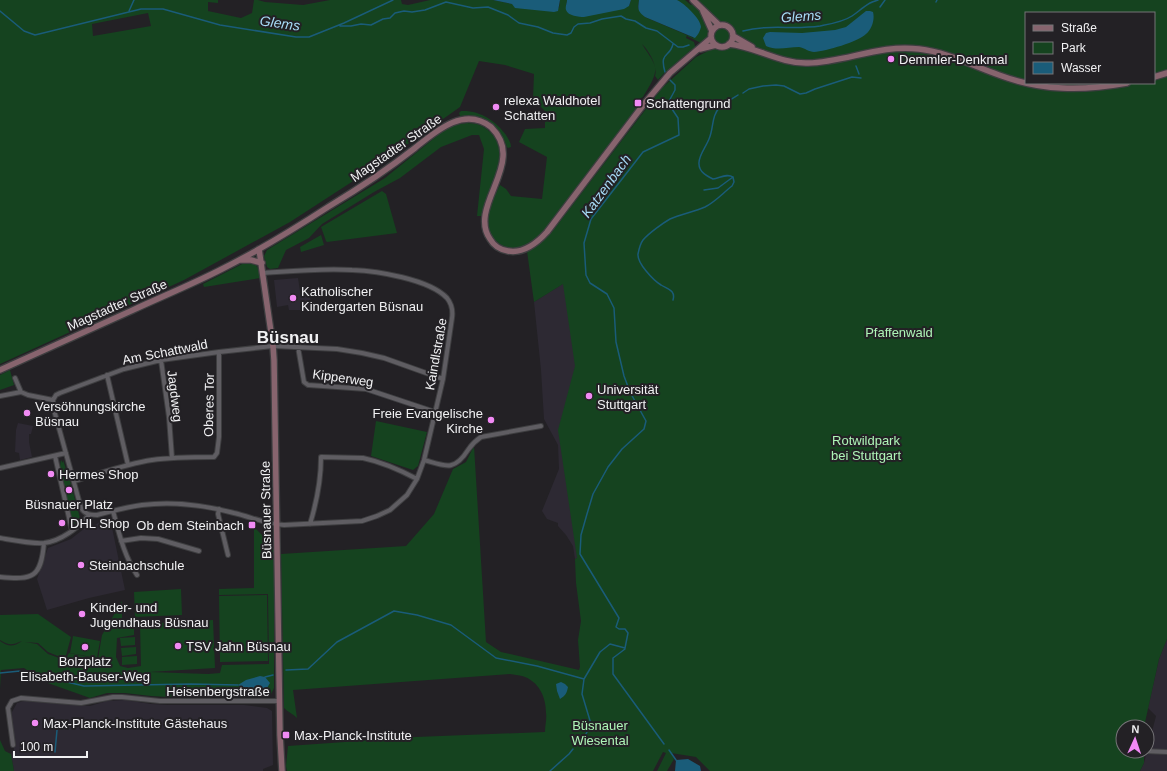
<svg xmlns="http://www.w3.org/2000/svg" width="1167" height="771" font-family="Arial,sans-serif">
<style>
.built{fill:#2d2933}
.green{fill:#15431f;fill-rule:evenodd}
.water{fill:#1a5c79}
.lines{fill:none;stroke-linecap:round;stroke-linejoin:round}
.stream{stroke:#1a5c79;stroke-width:1.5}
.street-casing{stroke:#3e3e40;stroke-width:6}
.secondary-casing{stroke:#3e3e40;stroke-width:8}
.street{stroke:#5f5d62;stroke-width:4}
.secondary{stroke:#87646e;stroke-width:5.5}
.poi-dot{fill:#f18af4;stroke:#232125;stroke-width:1.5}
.labels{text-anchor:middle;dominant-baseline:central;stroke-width:4;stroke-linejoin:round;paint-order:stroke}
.poi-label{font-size:13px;fill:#f1f1f3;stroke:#232125;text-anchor:start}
.street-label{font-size:13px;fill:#f1f1f3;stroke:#232125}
.park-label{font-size:13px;fill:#aef5b7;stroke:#232125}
.water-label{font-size:14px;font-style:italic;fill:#a6daf6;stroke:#232125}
.district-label{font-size:17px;font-weight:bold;fill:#f1f1f3;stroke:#232125}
</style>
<rect width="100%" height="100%" fill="#232125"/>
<path class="built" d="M599,261L602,552L575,559L573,546L566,535L558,526V523L547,519L542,511L559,469L558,445L544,419L541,370L534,302Z
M298,278L300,291H310L311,310H289L288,305L277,307L274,280Z
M18,423L33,426L31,434H29V442L32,457L20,460L19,453L15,452L16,430Z
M110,518L125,590L89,598L47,610L37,579L48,548L71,539L85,528L97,524L100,520Z
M1167,639V771H1140L1144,763L1156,716L1148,708L1159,659Z
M125,700L151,704L168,705H244L267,708L272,711L273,765L263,769V771H14L11,754L14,750L11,723L12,712L17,703L24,701H43L90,706L107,701Z"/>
<path class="green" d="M0,0H218V3L208,2V11L241,18L252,13L254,0H258L265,2L303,5L330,0H401L402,4L408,5L430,0H493L512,4L559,8L560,0H567L566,10L629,6L631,0H639L638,8L645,17L687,35L686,38L694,42L695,46V48L692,50V49L667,71H666L658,80L655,76C658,66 649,51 642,44C646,51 653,59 655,67C657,76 647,90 643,97L641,98L639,100L640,101L637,105V110L551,222C540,236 520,257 500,244C494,240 489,233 488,226C486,212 494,197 500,185L506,189L511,196L542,199L547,157L519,142L525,129L545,128V111L533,99L534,74L505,65L479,61L460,107L381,163L290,222L184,280L0,364ZM148,13L151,26L93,36L92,24Z
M676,0H685L691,5L696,0H1167V639L1159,659L1144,727H1123V751H1144V763L1140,771H710L696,757L671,753L674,759L667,771H657L666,753L663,752L653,771H287L286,766L288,746L416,737L545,732C545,725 547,719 546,713C546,697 539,681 522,676C519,675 514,675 510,674L293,690L297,718C293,714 288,712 284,708L281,554L406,546L434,514L453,469L466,462L474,446L486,642L501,652L579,670L580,667L578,640L581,621L576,583L575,559L577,558L558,430L575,366L563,284L534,302L527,251C536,247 544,240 551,233L662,88L696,57L708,51L703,42H699L687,36L688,35L693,38L687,7ZM1026,13H1154V83H1026Z
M461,111C480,110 496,121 506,135C508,139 511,142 511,147L508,148L507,147C501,131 491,118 473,116C468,115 464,116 460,116L459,113Z
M467,123C477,123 485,126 492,134C508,152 495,177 488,195C485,202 484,209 482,216H477L484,149L479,135H472L441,147L400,178L374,192L322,224L309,238L286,250L278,268L270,269L267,267L264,256L267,250L385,178L443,131C451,126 457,124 467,123Z
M382,191L386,194L397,233L327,242L326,241L321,227Z
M321,235L324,245L301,252L300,247Z
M246,262C257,261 259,269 260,278L204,287L203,284Z
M10,370L14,385L0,390V375Z
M376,421L427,432L418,466L413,470L371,456Z
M61,460L63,463V460L71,484L67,487L64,485L60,466Z
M69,491L73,492L80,518L75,524L71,521L66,497Z
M254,527L274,547V688L271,694L168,697L151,696L125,693H107L90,698L45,682L24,668L1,670L0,689V641C9,647 13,647 22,641C12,645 10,646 0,640V615L38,614L71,637L65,659L48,652L38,643L25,642L37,644L48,654L65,660L69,653L98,659L102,635L122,601V621H134L139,628L134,629V635L117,638L116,657L120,666L128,668L141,666L140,624L213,620L215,668L149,672L208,674L220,673L222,665L269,664L268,594L219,595V589L254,588Z
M181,589L182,615L135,617L134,592Z
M267,595L268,661L220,662L219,596Z
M73,636L100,641L97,658L70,653Z
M135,637V645L121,646L120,638Z
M136,647V654L122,656L121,648Z
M137,656V664L122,665V657Z
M0,740L5,751L11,754L14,771H0Z"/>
<path class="water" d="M493,0H560L558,11L554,12L515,8L512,4Z
M567,0H631L629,6L624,9L584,17C579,17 568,16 566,10C565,7 567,3 567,0Z
M639,0C646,0 671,0 677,0C684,3 701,19 701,27C700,31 698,35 695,38L645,17C637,11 638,9 639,0Z
M866,11H870L873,12C875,19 872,29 866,34C858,42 826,51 814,52C809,52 805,48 799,47C788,47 777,51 766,46L763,38L766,33L770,32L802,33L835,30L846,27Z
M260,676L265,677L270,683L267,688C256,692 248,690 238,685L246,680Z
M561,682L565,684L568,687C567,693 565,696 560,699L557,691L556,684Z
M688,759L700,766L701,771H675L676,760Z"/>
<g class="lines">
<path class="stream" d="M936,2L937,0
M880,7L885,0
M0,11L24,31L35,35L141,9H163L220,25L296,37H309L344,23L393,0
M129,11L134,0
M340,26H351L361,24L371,25L383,19L390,18L395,13L404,11L412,12L425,10L446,2L473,8L488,7L508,15L519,23L538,27L553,33L567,35L571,33L574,27L578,24L590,23L602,19L621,16L626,19L635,21L646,28L657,31L678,47H683L689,45
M743,31C768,24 794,30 820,26C830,24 843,22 852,16C858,12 863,7 870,3C872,2 875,1 878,0
M856,66L859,74
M665,72C659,51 670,58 673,44
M743,93L749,89L763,86L776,85L784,86L800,94L806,93L815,89L852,77L861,78
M704,190L718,188L733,177
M673,300C676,290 667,289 661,285C653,280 637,263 638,254C639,249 640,244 643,240C649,233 663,223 670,219C681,214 694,212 705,207C715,202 723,193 732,186L734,182L733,177C727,173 720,178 713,179C707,176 699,172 699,164C698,156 706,147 709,139C714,128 711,116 720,107C725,102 732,99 738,95
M625,649L613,658V674L664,744
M286,670L308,669L337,642L394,611L417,615L451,625L496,658L537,666L584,679
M0,673L20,671L84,686L191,684L238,685
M265,677L273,675
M577,744L586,734L591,724L582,694L584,679L600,652L610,644L625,648L628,633L625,629H619L616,627L619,618L580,554L581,535L587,514L593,494L608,467L622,449L644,429L646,421L630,392L624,376L616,342L614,308L607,294L590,283L586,275L584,243L591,219L643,152L679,135L678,118L668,103L675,90V85L670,80
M669,750L676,760
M55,752L57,730
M550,771L569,754L573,749"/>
<g class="street-casing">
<path id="street" d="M298,347L304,382L308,385L366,389L435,412
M161,360L169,417L172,458
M107,375L128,465
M15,378L21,392
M0,396L21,392L28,395L53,400
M53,400L54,410L81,508C85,514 89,515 97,515C112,511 127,507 142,505C172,501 204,505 234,513C251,517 266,524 284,525L362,521L377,516L390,510L407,495L417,479L424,460L443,379L452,318C453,311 451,303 447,298C429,279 377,271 352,270C322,268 292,271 263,273
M53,400L56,395L60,393L124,369L161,360L219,352L273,346L337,349L362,353L384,358L443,379
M55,456L72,531
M424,460C445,466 454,472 468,450C472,444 475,441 481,437L541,426
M0,468L66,453
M74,481C99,474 125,464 152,460C172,457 193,457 214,457L217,453L219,437V352
M219,509L218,514L228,555
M113,511C119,533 124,556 137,575
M310,524C317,501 321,482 321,457L363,458C382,462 400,470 417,479
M0,538C12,540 32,544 44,543C61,541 78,528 89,515
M121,541L141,538L158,539L199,551
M0,577C33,580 41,578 44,543
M13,745L8,708L12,701L21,698L81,703L113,697H122L160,701H280
M1145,751L1167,752"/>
</g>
<g class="secondary-casing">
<path id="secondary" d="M693,0L719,25
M703,11L712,31
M711 36a11 11 0 1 1 22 0a11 11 0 1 1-22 0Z
M733,36L752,47
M729,44C757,47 780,64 808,63C846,62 880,44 919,49C947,52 973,66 999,75C1042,91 1082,91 1127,83
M700,49L716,45
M1154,77L1167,73
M259,249L273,346L274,360L280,735L282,771
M240,260H251L262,263
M0,370C44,350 89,330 133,310C163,296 193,284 222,269C258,251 294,229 328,207C358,189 387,170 415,148C436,131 464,106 491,127C499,135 504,146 503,157C502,183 473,215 490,239C494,246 501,250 508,251C524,254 537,243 547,232L644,104L670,73L711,38"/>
</g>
<use href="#street" class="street"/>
<use href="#secondary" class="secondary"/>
</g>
<g class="poi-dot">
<circle cx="891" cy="59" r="4"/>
<rect x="634" y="99" width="8" height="8" rx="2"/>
<circle cx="496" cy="107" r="4"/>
<circle cx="293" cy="298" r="4"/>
<circle cx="589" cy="396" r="4"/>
<circle cx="27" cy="413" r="4"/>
<circle cx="491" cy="420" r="4"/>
<circle cx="51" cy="474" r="4"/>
<circle cx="69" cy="490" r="4"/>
<circle cx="62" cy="523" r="4"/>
<rect x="248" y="521" width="8" height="8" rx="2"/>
<circle cx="81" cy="565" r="4"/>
<circle cx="82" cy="614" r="4"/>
<circle cx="178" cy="646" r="4"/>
<circle cx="85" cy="647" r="4"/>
<circle cx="35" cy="723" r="4"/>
<rect x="282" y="731" width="8" height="8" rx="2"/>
</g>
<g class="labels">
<g class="poi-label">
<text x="899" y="59">Demmler-Denkmal</text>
<text x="504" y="100">relexa Waldhotel<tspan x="504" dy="15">Schatten</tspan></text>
<text x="646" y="103">Schattengrund</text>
<text x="301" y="291">Katholischer<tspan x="301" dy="15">Kindergarten Büsnau</tspan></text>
<text x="597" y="389">Universität<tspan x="597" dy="15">Stuttgart</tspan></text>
<text x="35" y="406">Versöhnungskirche<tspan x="35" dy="15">Büsnau</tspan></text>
<text x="483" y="413" text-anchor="end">Freie Evangelische<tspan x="483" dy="15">Kirche</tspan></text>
<text x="59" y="474">Hermes Shop</text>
<text x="69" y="504" text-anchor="middle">Büsnauer Platz</text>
<text x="70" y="523">DHL Shop</text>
<text x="244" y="525" text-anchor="end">Ob dem Steinbach</text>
<text x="89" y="565">Steinbachschule</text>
<text x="90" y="607">Kinder- und<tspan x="90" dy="15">Jugendhaus Büsnau</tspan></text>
<text x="186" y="646">TSV Jahn Büsnau</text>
<text x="85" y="661" text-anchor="middle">Bolzplatz<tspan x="85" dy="15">Elisabeth-Bauser-Weg</tspan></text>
<text x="43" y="723">Max-Planck-Institute Gästehaus</text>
<text x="294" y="735">Max-Planck-Institute</text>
</g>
<g class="street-label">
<text transform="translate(396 148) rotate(-35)">Magstadter Straße</text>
<text transform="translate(117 305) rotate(-24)">Magstadter Straße</text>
<text transform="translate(165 352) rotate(-11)">Am Schattwald</text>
<text transform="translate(436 354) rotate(-80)">Kaindlstraße</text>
<text transform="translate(343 378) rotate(8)">Kipperweg</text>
<text transform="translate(175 396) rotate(83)">Jagdweg</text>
<text transform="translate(209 405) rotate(-89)">Oberes Tor</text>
<text transform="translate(266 510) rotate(-91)">Büsnauer Straße</text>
<text x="218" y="691">Heisenbergstraße</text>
</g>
<g class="park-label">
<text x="899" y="332">Pfaffenwald</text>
<text x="866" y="440">Rotwildpark<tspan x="866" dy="15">bei Stuttgart</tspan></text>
<text x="600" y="725">Büsnauer<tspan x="600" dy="15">Wiesental</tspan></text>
</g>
<g class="water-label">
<text transform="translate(801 16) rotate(-4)">Glems</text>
<text transform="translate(280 23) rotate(8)">Glems</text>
<text transform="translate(606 186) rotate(-54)">Katzenbach</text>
</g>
<g class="district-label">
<text x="288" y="337">Büsnau</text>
</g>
</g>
<rect x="1025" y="12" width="130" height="72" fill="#232125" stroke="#757477"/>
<rect x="1033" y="25" width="20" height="6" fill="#87646e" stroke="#757477"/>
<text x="1061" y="32" font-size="12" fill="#f1f1f3">Straße</text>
<rect x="1033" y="42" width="20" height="12" fill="#15431f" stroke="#757477"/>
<text x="1061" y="52" font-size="12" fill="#f1f1f3">Park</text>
<rect x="1033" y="62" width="20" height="12" fill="#1a5c79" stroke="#757477"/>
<text x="1061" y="72" font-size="12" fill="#f1f1f3">Wasser</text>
<g transform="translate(1135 739) rotate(3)"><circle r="19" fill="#232125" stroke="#757477"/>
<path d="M0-3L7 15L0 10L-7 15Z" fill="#f18af4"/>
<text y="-6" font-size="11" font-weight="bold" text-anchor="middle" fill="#f1f1f3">N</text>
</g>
<path d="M14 751v6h73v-6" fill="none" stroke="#f1f1f3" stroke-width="2"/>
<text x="20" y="751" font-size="12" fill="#f1f1f3" stroke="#232125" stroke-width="3" paint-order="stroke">100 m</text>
</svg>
